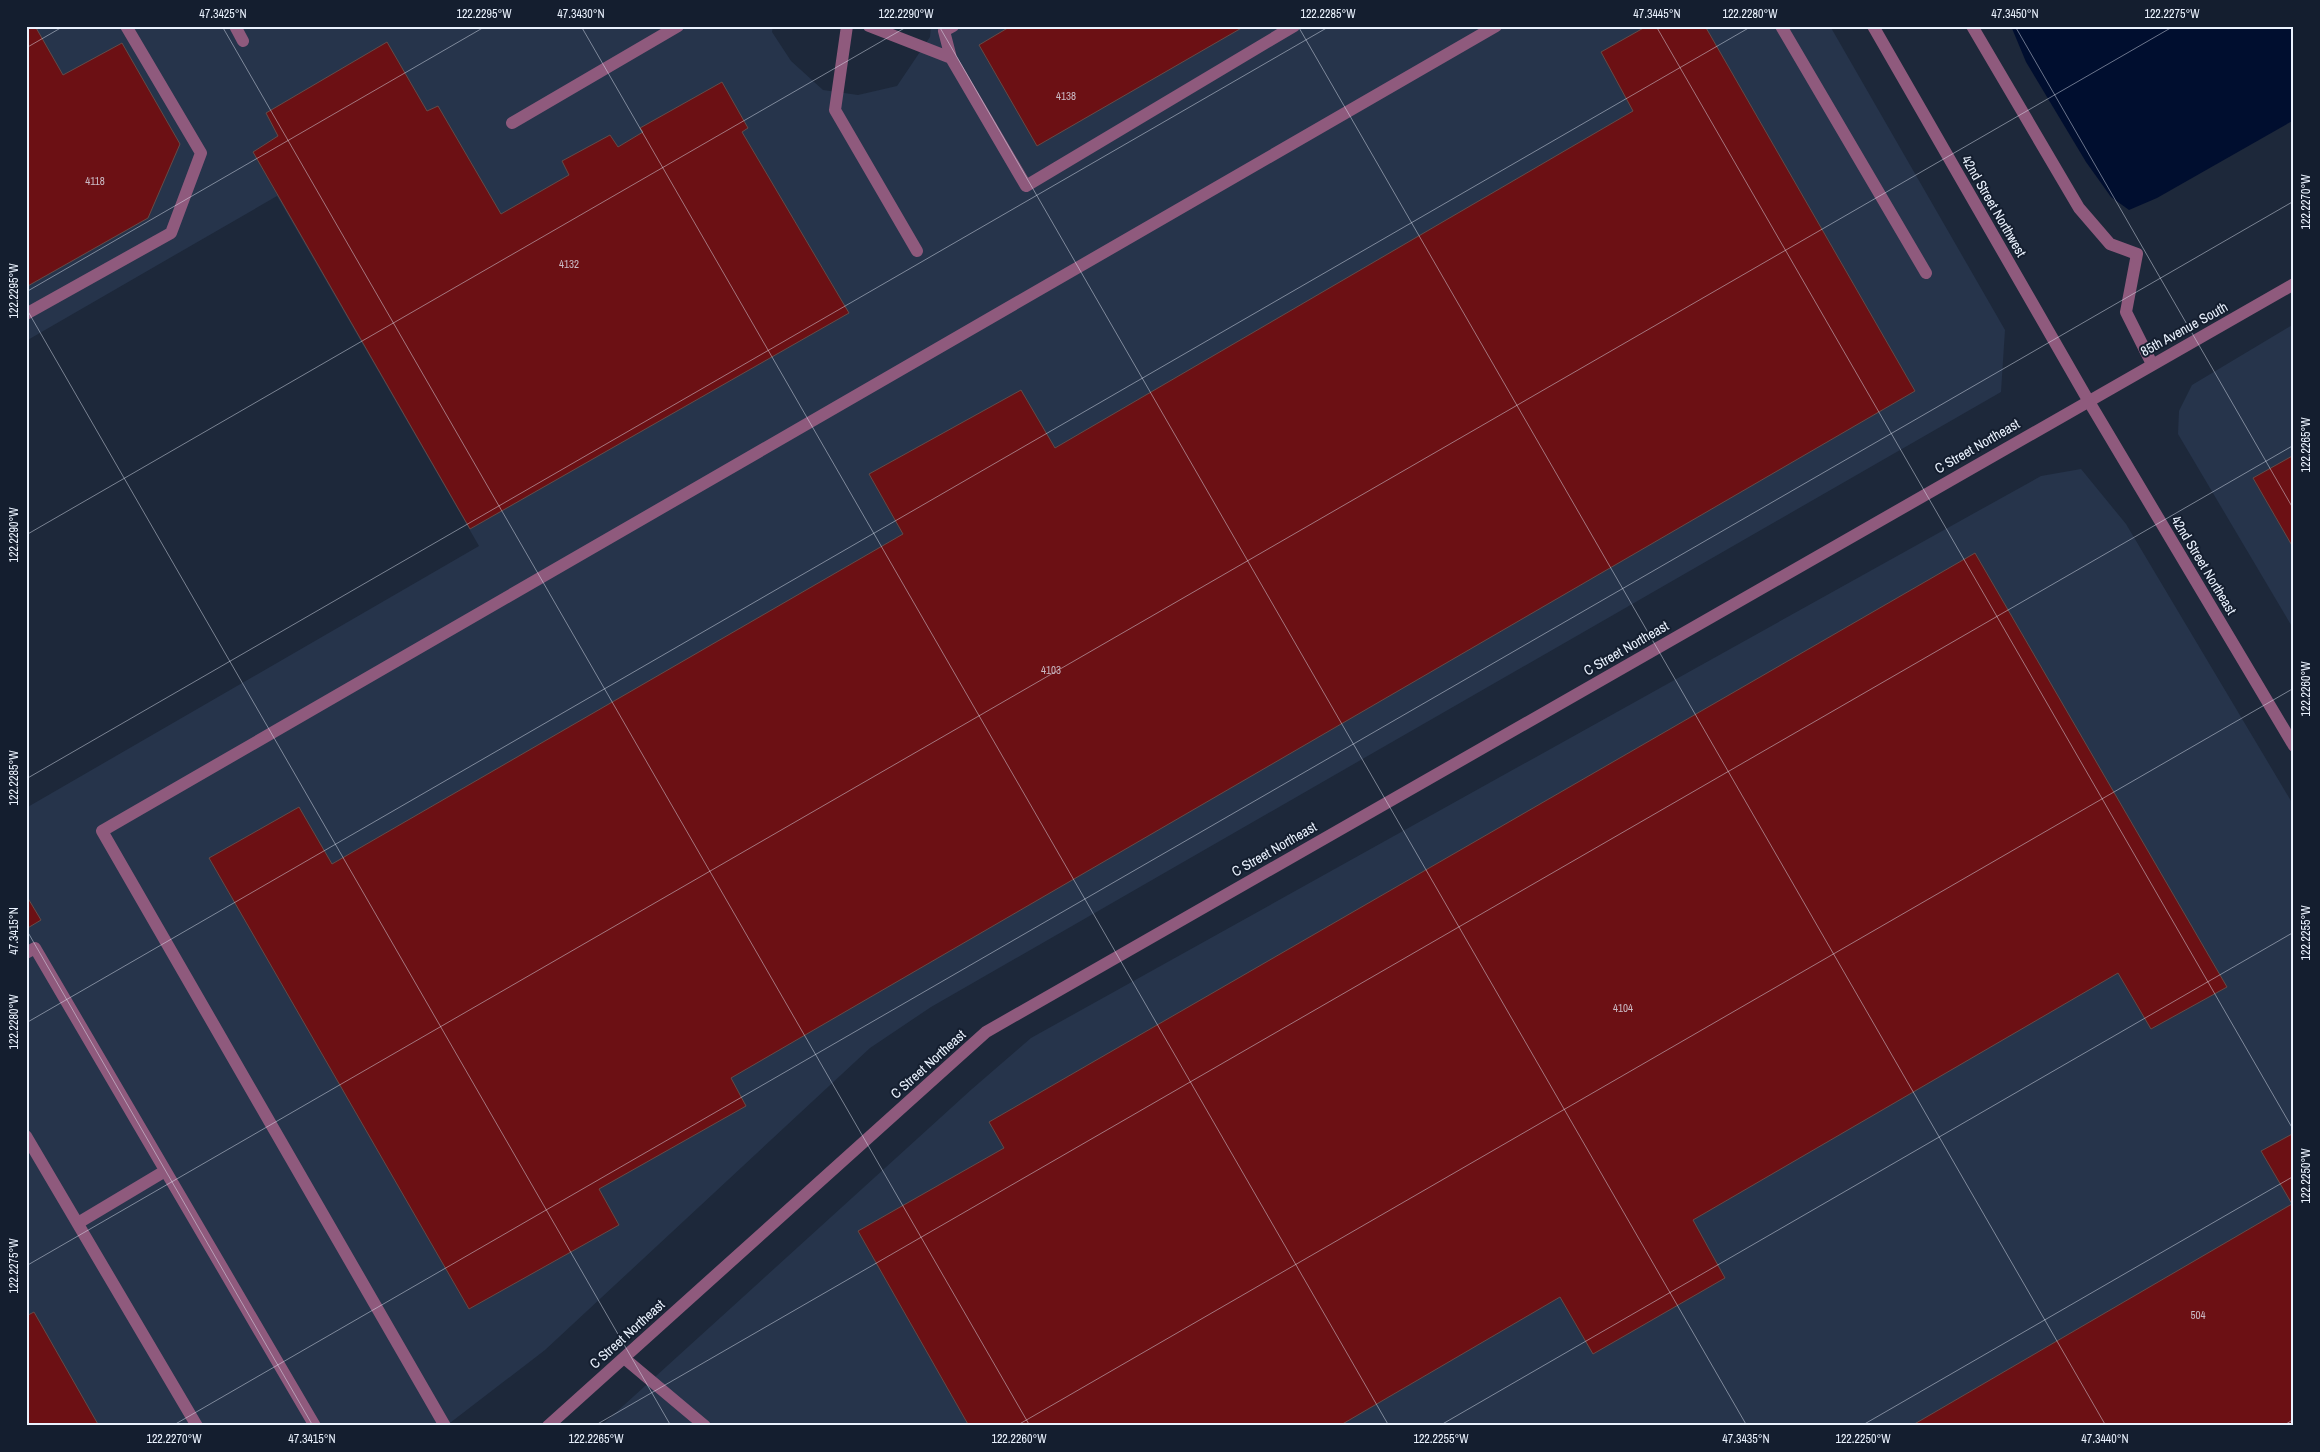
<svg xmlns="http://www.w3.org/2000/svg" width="2320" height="1452" font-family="'Archivo Narrow',sans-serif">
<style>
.built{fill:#26344b}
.water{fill:#000e2f}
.building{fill:#6c1014;stroke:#654b48}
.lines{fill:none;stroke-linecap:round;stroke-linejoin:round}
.service{stroke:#8f5a7d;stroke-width:12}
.minor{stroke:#8f5a7d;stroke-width:12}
.ticks{fill:none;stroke:#eaf2fe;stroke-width:1;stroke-opacity:0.45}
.labels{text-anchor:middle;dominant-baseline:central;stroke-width:4;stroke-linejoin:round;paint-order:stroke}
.number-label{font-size:11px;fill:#cabac4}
.street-label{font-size:14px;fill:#eaf2fe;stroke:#141e2f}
.neatline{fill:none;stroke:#eaf2fe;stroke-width:2}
.ticks-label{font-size:12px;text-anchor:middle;fill:#eaf2fe}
</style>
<rect width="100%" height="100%" fill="#1d283a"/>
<path class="built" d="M26,26H773L772,32L791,61L823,90L858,95L897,86L930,37L931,26H1830L2005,330L2001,392L931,1007L870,1048L545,1350L446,1426H26V808L479,546L277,196L26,341Z
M2294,324V630L2178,434L2179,411L2192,385Z
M2081,469L2126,524L2294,806V1426H601L972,1089L1031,1038L2041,476Z"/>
<path class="water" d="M2011,26H2294V120L2157,198L2129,210L2111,197L2086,162L2026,62Z"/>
<path class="building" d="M26,26H35L63,75L122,43L180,144L148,218L26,287Z
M1011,26H1245L1037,146L979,45Z
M1647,26H1705L1915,391L731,1078L746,1106L599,1189L619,1225L469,1309L209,858L299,807L332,864L903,534L869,474L1021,390L1055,448L1633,111L1601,52Z
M387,42L427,111L438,106L501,214L569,175L562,161L610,135L618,147L643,132L640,128L722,82L748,128L742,132L849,313L470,529L253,152L278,136L266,113Z
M2294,455V549L2253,478Z
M1975,553L2227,987L2151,1029L2118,973L1693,1220L1725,1278L1593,1354L1560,1297L1339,1426H969L858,1231L1004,1148L989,1122Z
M26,895L41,920L26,929Z
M2294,1133V1426H1911L2292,1204L2261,1151Z
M34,1312L99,1426H26V1316Z"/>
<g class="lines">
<path class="service" d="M235,26L243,41
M847,26L835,110L917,251
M869,26L951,58
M953,26L944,31L951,58L1026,186L1294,26
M1781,26L1926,273
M1972,26L2079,208L2110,244L2137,254L2126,312L2152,364
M512,123L678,26
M26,314L171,233L201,153L126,26
M26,953L35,948L315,1426
M26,1136L197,1426
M78,1223L165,1171
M624,1358L705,1426
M445,1426L102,831L1496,26"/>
<path class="minor" d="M1873,26L2088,400L2294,746
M548,1426L986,1032L2294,284"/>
</g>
<path class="ticks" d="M222,26L1030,1426M581,26L1389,1426M939,26L1747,1426M1298,26L2106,1426M1656,26L2294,1131M2015,26L2294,510M26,48L64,26M26,292L486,26M26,308L671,1426M26,535L908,26M26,779L1330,26M26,929L313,1426M26,1023L1752,26M26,1266L2174,26M172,1426L2294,201M594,1426L2294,445M1016,1426L2294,688M1439,1426L2294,932M1861,1426L2294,1176M2283,1426L2294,1419"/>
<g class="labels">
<g class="number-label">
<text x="1066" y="96">4138</text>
<text x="95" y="181">4118</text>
<text x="569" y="264">4132</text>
<text x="1051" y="670">4103</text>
<text x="1623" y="1008">4104</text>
<text x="2198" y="1315">504</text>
</g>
<g class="street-label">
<text transform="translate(1994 206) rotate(60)">42nd Street Northwest</text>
<text transform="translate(2184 329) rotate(-29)">85th Avenue South</text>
<text transform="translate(1977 446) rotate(-30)">C Street Northeast</text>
<text transform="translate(2204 565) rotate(59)">42nd Street Northeast</text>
<text transform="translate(1626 648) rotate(-30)">C Street Northeast</text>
<text transform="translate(1274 849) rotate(-30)">C Street Northeast</text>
<text transform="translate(928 1064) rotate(-42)">C Street Northeast</text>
<text transform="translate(627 1334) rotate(-42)">C Street Northeast</text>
</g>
</g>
<rect width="2320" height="1452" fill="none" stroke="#141e2f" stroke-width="55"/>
<rect x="28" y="28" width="2264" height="1396" class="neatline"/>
<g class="ticks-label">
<text x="223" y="18">47.3425°N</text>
<text x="484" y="18">122.2295°W</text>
<text x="581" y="18">47.3430°N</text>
<text x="906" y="18">122.2290°W</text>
<text x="1328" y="18">122.2285°W</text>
<text x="1657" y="18">47.3445°N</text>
<text x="1750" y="18">122.2280°W</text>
<text x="2015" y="18">47.3450°N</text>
<text x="2172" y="18">122.2275°W</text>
<text transform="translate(2306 202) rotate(-90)" y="4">122.2270°W</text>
<text transform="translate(14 291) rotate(-90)" y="4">122.2295°W</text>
<text transform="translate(2306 445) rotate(-90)" y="4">122.2265°W</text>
<text transform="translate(14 535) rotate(-90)" y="4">122.2290°W</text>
<text transform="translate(2306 689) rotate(-90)" y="4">122.2260°W</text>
<text transform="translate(14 778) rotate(-90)" y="4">122.2285°W</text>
<text transform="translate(14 931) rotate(-90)" y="4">47.3415°N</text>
<text transform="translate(2306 933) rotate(-90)" y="4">122.2255°W</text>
<text transform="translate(14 1022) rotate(-90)" y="4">122.2280°W</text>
<text transform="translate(2306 1176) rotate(-90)" y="4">122.2250°W</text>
<text transform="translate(14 1266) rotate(-90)" y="4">122.2275°W</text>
<text x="174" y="1443">122.2270°W</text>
<text x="312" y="1443">47.3415°N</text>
<text x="596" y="1443">122.2265°W</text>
<text x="1019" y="1443">122.2260°W</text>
<text x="1441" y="1443">122.2255°W</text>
<text x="1746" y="1443">47.3435°N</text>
<text x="1863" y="1443">122.2250°W</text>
<text x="2105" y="1443">47.3440°N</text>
</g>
</svg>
